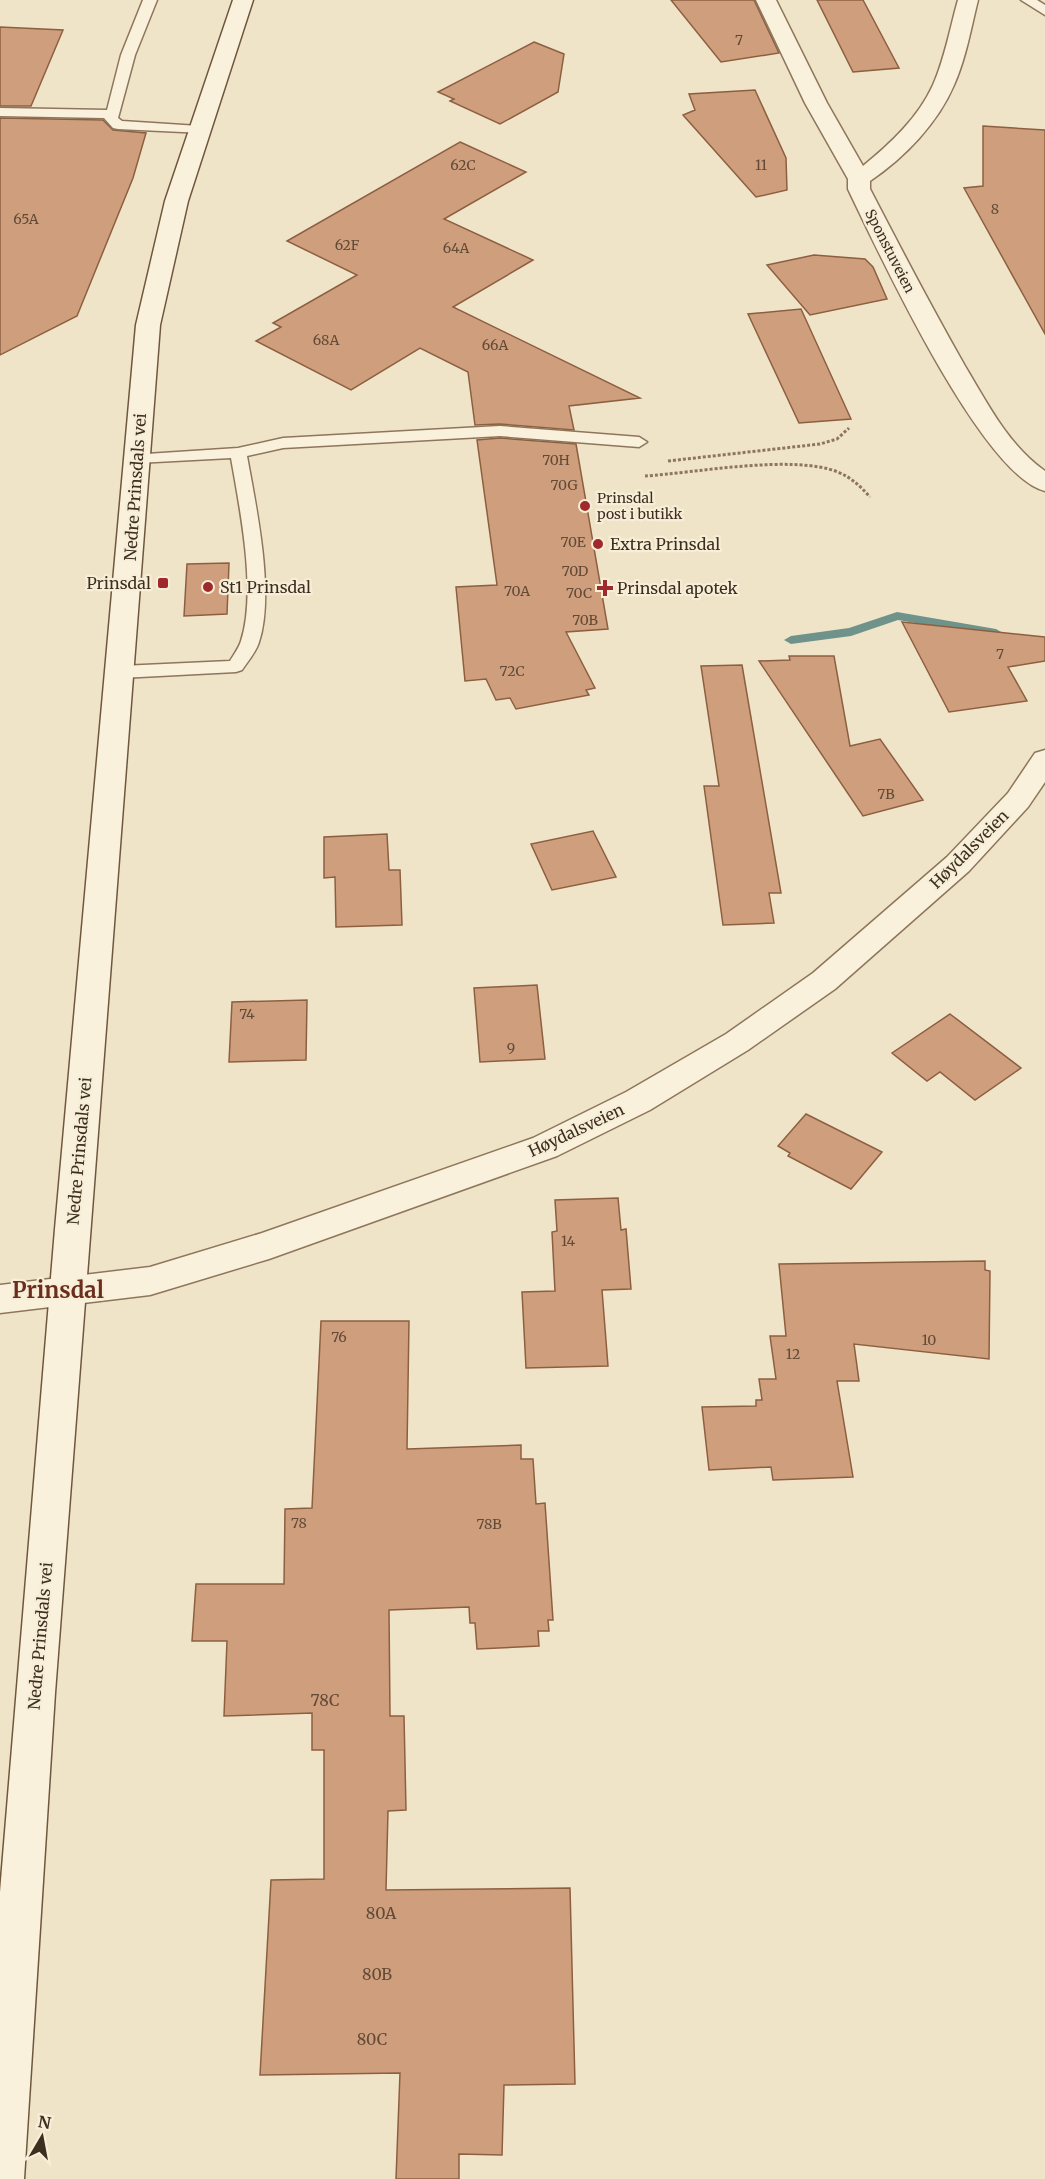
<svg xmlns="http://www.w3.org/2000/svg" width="1045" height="2179" font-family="Merriweather,serif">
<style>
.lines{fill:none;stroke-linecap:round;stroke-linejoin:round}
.stream{fill:#6f938a;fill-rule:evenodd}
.building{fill:#cf9f7d;stroke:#8d5f41;stroke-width:1.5}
.service-casing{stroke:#8d765c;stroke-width:3}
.minor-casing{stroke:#8d765c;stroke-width:3}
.secondary-casing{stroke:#6f573f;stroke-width:3}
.path{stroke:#8d765c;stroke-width:3;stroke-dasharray:3 2;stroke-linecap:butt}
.service{fill:#faf1dc;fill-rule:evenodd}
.minor{fill:#faf1dc;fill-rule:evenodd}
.secondary{fill:#faf1dc;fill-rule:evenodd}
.poi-dot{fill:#9e2a2b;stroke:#f7eed8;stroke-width:2}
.labels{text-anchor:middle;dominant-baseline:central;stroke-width:4.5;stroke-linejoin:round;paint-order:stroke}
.number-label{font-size:14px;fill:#624a37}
.far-street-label{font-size:14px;fill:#3d2e20;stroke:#f7eed8}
.far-poi-label{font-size:14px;fill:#3d2e20;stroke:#f7eed8;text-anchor:start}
.street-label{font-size:16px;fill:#3d2e20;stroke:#f7eed8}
.poi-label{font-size:16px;fill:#3d2e20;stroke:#f7eed8;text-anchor:start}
.near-number-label{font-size:16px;fill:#624a37}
.district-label{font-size:22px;font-weight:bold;fill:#6b2e1e;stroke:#f7eed8}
</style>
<rect width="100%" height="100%" fill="#f0e4c8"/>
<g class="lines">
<path class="stream" d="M897,612L996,629L1003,633L996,637L898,620L851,636L791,644L784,640L791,636L849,628Z"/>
</g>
<path class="building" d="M671,0H754L779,53L721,62Z
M817,0H863L899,68L853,72Z
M0,27L63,30L31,106H0Z
M534,42L564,54L558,92L500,124L450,101L454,99L438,92Z
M755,90L786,158L787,190L756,197L683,115L695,110L689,94Z
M0,118L103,120L113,130L146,133L133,178L77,316L0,355Z
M983,126L1045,130V334L964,188L983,186Z
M460,142L526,172L444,219L533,260L453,307L640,398L569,406L574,430L500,424L475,425L468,372L420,348L351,390L256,341L281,327L273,323L357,275L287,241Z
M814,255L865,259L873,267L887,299L810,315L767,265Z
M801,309L851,419L799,423L748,314Z
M500,438L576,444L608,629L566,632L595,688L586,690L589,695L516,709L510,698L496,700L486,679L465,681L456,587L497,585L477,440Z
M229,563L227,614L184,616L187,564Z
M902,622L1045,637V661L1008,667L1027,701L949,712Z
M789,656H834L850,746L880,739L923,800L863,816L759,661L790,660Z
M742,665L781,893H769L774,923L723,925L704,786H719L701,666Z
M593,831L616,877L552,890L531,844Z
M387,834L389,870H400L402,925L336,927L335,877L324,878V837Z
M537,985L545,1059L480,1062L474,988Z
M307,1000L306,1060L229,1062L232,1002Z
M950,1014L1021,1068L975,1100L940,1072L927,1081L892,1053Z
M806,1114L882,1152L851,1189L788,1156L790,1153L778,1146Z
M618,1198L621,1230L626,1229L631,1289L602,1290L608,1366L526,1368L522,1292L555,1291L552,1232L557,1231L555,1200Z
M985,1261V1270L990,1271L989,1359L854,1344L859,1381H837L853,1477L773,1480L771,1467L709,1470L702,1407L756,1406V1400H762L759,1379H776L770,1336H786L779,1264Z
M321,1321H409L407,1449L521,1445V1459H533L536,1504L545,1503L553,1620H548L549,1631H538L539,1646L477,1649L475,1623H470L469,1607L389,1610L390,1716H404L406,1810L388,1811L386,1890L570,1888L575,2084L504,2085L502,2155L459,2154V2179H396L400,2073L260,2075L271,1880L324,1879V1750H312V1713L224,1716L227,1641H192L196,1584H284L285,1509L312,1508Z"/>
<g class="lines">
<g class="service-casing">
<path id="service" d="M143,0H157L135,55L118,118L122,121L199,126L204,127L206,130L204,133L118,129L113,128L104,118L0,116V108L107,110L121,55Z
M1021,0H1037L1045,5V15Z
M500,426L639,437L647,442L639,447L500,436L283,448L247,456C256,506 275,594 259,642C256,652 248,661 242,670L236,672L121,678L115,676L112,672L115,668L121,666L230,661C234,654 239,648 241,641C257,592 240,509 231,458L137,463L129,458L131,455L238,448L283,438Z"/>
</g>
<g class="minor-casing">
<path id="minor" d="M756,0H776L827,103L863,166C890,144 918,118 933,85C945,58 950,28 958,0H978C971,28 966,58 954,85C938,123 904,158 870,181V189C901,249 932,308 965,366C988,404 1008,445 1045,471V491C981,475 878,251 848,189V179L805,103Z
M1045,750V782L1028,807L969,871L835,989L748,1050L650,1110L557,1156L269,1259L150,1295L0,1313V1285L150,1267L262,1233L533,1138L626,1092L726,1034L813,973L947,857L1008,793L1035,753Z"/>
</g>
<g class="secondary-casing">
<path id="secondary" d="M233,0H253L188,201L160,325L55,1693L24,2179H0V1892L55,1229L136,325L165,201Z"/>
</g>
<path class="path" d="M668,461L820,444L837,439L849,428
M645,476C695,473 793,454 838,472C852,478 860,486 870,497"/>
<use href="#service" class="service"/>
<use href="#minor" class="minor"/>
<use href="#secondary" class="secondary"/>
</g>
<g class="poi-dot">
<circle cx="585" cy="506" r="6"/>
<circle cx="598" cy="544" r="6"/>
<rect x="157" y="577" width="12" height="12" rx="3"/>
<circle cx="208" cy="587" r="6"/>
<path d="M602 579h6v6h6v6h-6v6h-6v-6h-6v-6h6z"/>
</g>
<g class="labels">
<g class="number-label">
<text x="739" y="40">7</text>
<text x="463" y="165">62C</text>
<text x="761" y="165">11</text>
<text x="995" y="209">8</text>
<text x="26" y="219">65A</text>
<text x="347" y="245">62F</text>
<text x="456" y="248">64A</text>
<text x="326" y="340">68A</text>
<text x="495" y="345">66A</text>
<text x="556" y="460">70H</text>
<text x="564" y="485">70G</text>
<text x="573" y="542">70E</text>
<text x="575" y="571">70D</text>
<text x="517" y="591">70A</text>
<text x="579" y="593">70C</text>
<text x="585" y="620">70B</text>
<text x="1000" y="654">7</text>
<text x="512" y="671">72C</text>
<text x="886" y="794">7B</text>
<text x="247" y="1014">74</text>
<text x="511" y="1048">9</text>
<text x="568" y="1241">14</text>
<text x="339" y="1337">76</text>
<text x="929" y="1340">10</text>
<text x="793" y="1354">12</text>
<text x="299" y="1523">78</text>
<text x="489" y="1524">78B</text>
</g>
<g class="far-street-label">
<text transform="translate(890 251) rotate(63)">Sponstuveien</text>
</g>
<g class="far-poi-label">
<text x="597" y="498">Prinsdal<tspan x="597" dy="16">post i butikk</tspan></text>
</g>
<g class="street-label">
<text transform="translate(135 487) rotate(-86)">Nedre Prinsdals vei</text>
<text transform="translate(969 849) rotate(-45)">Høydalsveien</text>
<text transform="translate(576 1130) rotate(-25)">Høydalsveien</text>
<text transform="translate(79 1151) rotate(-85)">Nedre Prinsdals vei</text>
<text transform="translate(40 1636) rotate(-85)">Nedre Prinsdals vei</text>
</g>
<g class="poi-label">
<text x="610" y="544">Extra Prinsdal</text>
<text x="151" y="583" text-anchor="end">Prinsdal</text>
<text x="220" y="587">St1 Prinsdal</text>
<text x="617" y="588">Prinsdal apotek</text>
</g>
<g class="near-number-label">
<text x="325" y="1700">78C</text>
<text x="381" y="1913">80A</text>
<text x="377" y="1974">80B</text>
<text x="372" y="2039">80C</text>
</g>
<g class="district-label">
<text x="58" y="1290">Prinsdal</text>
</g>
</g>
<g transform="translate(42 2137) rotate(10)" stroke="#f7eed8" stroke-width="4.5" paint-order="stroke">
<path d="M0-4.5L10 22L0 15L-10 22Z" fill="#3d2e20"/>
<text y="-9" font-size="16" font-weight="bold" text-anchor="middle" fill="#3d2e20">N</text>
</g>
</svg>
